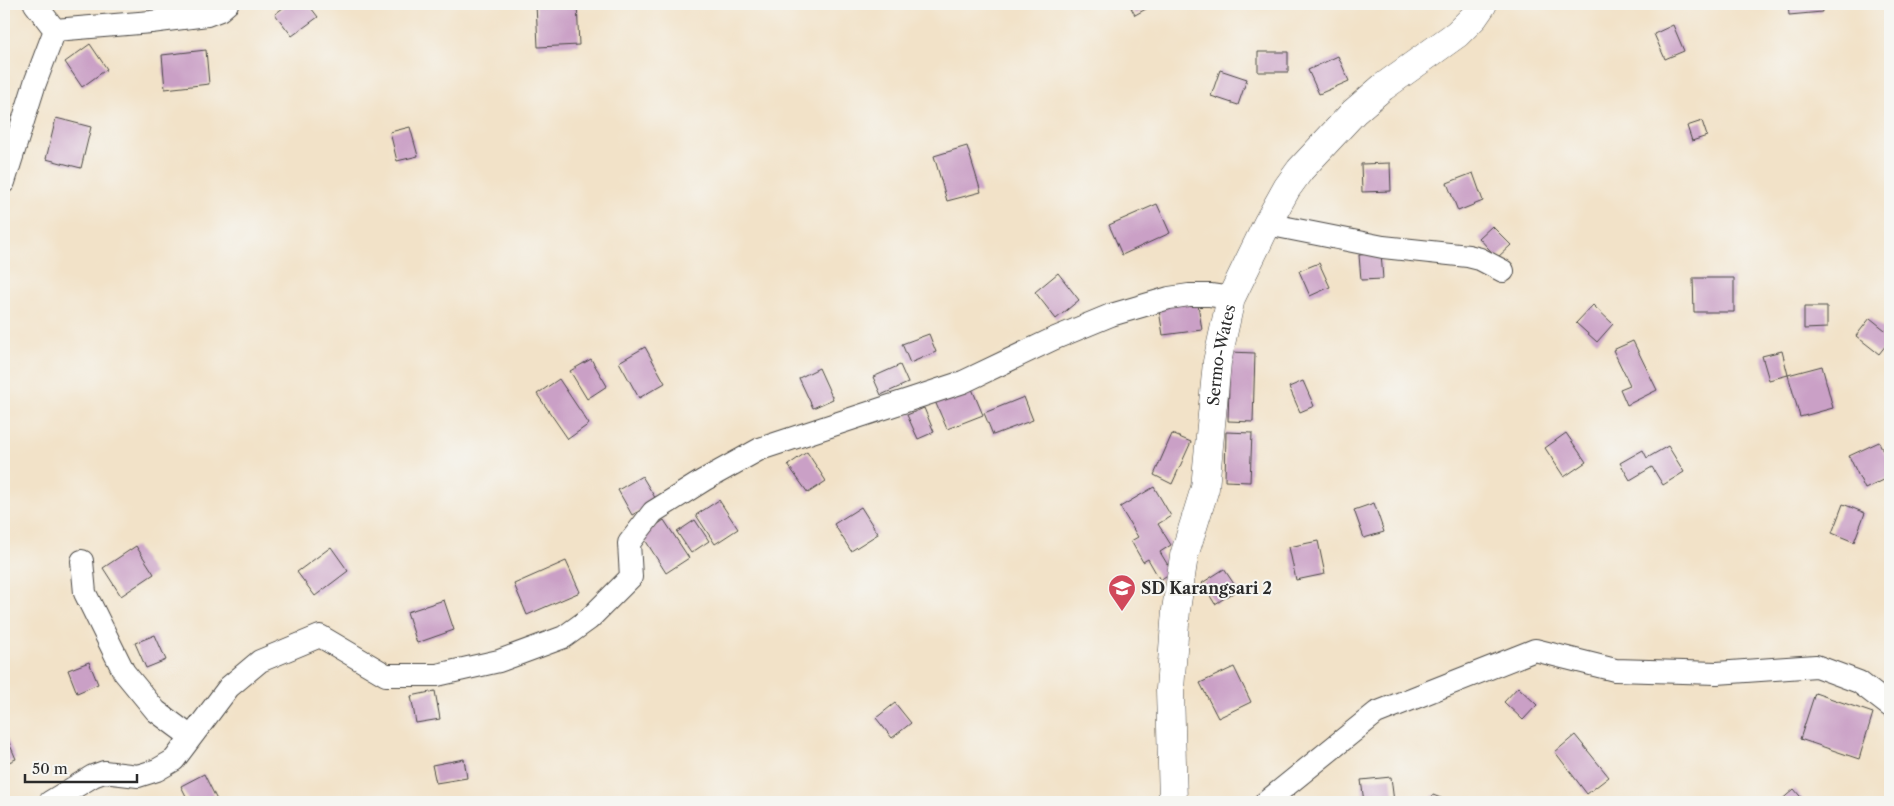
<svg xmlns="http://www.w3.org/2000/svg" width="1894" height="806" font-family="'Libre Caslon Text',serif">
<style>
.building{fill:#caa0c6}
.lines{fill:none;stroke-linecap:round;stroke-linejoin:round}
.minor-casing{stroke:#494643;stroke-width:24}
.major-casing{stroke:#494643;stroke-width:29}
.minor{stroke:#fff;stroke-width:22}
.major{stroke:#fff;stroke-width:28}
.labels{text-anchor:middle;dominant-baseline:central;stroke-width:4;stroke-linejoin:round;paint-order:stroke}
.street-label{font-size:16px;fill:#2b2b2b;stroke:#f6f6f2}
.poi-label{font-size:16px;font-weight:bold;fill:#2b2b2b;stroke:#f6f6f2;text-anchor:start}
</style>
<rect width="100%" height="100%" fill="#f6f6f2"/>
<filter id="ink" filterUnits="userSpaceOnUse"><feTurbulence type="fractalNoise" baseFrequency=".02" numOctaves="2"/><feDisplacementMap in="SourceGraphic" scale="10" xChannelSelector="R" yChannelSelector="G"/><feConvolveMatrix kernelMatrix="1 2 1 2 8 2 1 2 1" color-interpolation-filters="sRGB"/></filter>
<filter id="wash" filterUnits="userSpaceOnUse"><feTurbulence type="fractalNoise" baseFrequency=".0096" numOctaves="4" result="noise"/><feDisplacementMap in="SourceGraphic" scale="20" xChannelSelector="R" yChannelSelector="G"/><feGaussianBlur stdDeviation="1.12" result="paint"/><feColorMatrix in="noise" values="0 0 0 0 0 0 0 0 0 0 0 0 0 0 0 0 0 1.4 0 .05"/><feComposite in="paint" operator="in"/></filter>
<g filter="url(#wash)">
<rect width="100%" height="100%" fill="#f2e2c8"/>
<g id="blocks">
<path class="building" d="M288,4H308L318,17L292,36L275,14Z
M536,4H577L579,45L538,47Z
M1129,4H1155L1135,15Z
M1788,4H1821L1822,12L1789,15Z
M1673,25L1684,51L1665,59L1654,34Z
M90,44L107,69L82,87L65,62Z
M206,50L209,84L165,89L162,55Z
M1258,52H1288V72H1258Z
M1338,56L1349,81L1319,94L1308,70Z
M1220,70L1247,79L1238,105L1211,96Z
M56,118L91,127L81,168L46,159Z
M1702,121L1707,136L1692,141L1687,126Z
M410,127L418,156L397,161L390,132Z
M967,146L981,192L947,201L934,156Z
M1390,163L1391,191L1362,192L1361,164Z
M1473,173L1483,201L1458,211L1447,183Z
M1157,204L1170,233L1122,255L1109,225Z
M1492,226L1511,245L1497,258L1479,238Z
M1381,253L1383,279L1361,280L1359,255Z
M1319,263L1330,287L1310,296L1299,271Z
M1058,273L1079,300L1056,319L1035,292Z
M1693,278H1734V312H1694Z
M1197,298L1202,330L1163,335L1158,304Z
M1593,305L1613,324L1597,342L1576,323Z
M1804,307H1827V328L1804,329Z
M1870,318L1890,334V340L1879,354L1856,336Z
M929,334L936,352L910,363L902,344Z
M1633,341L1657,390L1627,405L1620,389L1630,385L1613,350Z
M645,347L665,383L639,398L619,362Z
M1782,351L1788,375L1769,380L1762,356Z
M1230,352L1255,353L1253,422L1228,421Z
M591,359L607,386L587,399L570,371Z
M900,365L908,383L881,395L873,377Z
M1822,366L1833,408L1800,417L1788,375Z
M819,368L833,399L813,408L799,378Z
M559,379L589,424L568,439L537,394Z
M1303,381L1314,406L1300,412L1289,387Z
M970,384L983,415L947,429L934,399Z
M1024,397L1033,420L993,435L984,413Z
M924,408L934,432L918,439L907,415Z
M1226,432L1252,433L1250,482L1225,481Z
M1566,433L1586,462L1564,477L1545,448Z
M1172,434L1191,442L1172,484L1154,475Z
M1879,442L1890,465V477L1865,489L1849,456Z
M1668,446L1684,472L1663,485L1652,467L1630,480L1620,463L1643,450L1647,458Z
M807,452L826,481L808,493L788,465Z
M642,476L657,501L632,515L618,490Z
M1154,487L1171,516L1158,524L1171,545L1160,552L1172,572L1160,580L1148,559L1143,562L1131,541L1138,537L1120,507Z
M719,500L738,529L715,544L696,515Z
M1374,503L1384,532L1364,538L1354,510Z
M1843,504L1865,513L1854,542L1832,533Z
M861,507L878,534L851,551L834,524Z
M664,520L689,558L666,573L642,535Z
M695,520L709,541L691,553L677,532Z
M1318,541L1325,574L1296,580L1289,547Z
M136,546L154,574L121,596L103,568Z
M331,547L348,571L315,596L297,572Z
M566,561L580,592L527,615L514,584Z
M1224,569L1238,590L1215,604L1202,583Z
M444,600L454,630L417,643L407,612Z
M155,635L166,660L146,668L135,643Z
M89,662L98,684L77,693L68,670Z
M1234,667L1251,702L1218,718L1200,683Z
M1518,687L1537,705L1523,720L1504,702Z
M435,691L440,719L416,723L411,696Z
M1815,693L1873,713L1859,759L1800,739Z
M895,703L911,723L892,738L876,718Z
M4,731L16,759L4,764Z
M1575,735L1609,777L1587,794L1555,752Z
M464,759L467,778L436,783L432,765Z
M204,774L218,802H189L181,786Z
M1391,777L1394,802H1364L1361,780Z
M1794,789L1805,802H1779Z
M1433,795L1451,802H1430Z"/>
</g>
</g>
<g filter="url(#ink)">
<use href="#blocks" fill-opacity="0" stroke="#494643" stroke-width="1"/>
<g class="lines">
<g class="minor-casing">
<path id="minor" d="M35,4L55,30
M4,182L35,83L55,30L151,22L207,15L220,10L227,4
M1267,224L1383,247L1468,256L1480,259L1503,271
M82,561L85,593L124,672L156,711L191,737
M50,802L93,776L104,772L138,776L157,770L174,760L229,687L260,661L320,636L386,675H437L499,661L564,637L589,619L631,577L629,543L653,512L704,480L760,449L963,382L1053,339L1111,315L1169,298L1189,295H1210L1231,298
M1266,802L1376,713L1535,650L1615,670L1717,673L1816,666L1859,682L1890,706"/>
</g>
<g class="major-casing">
<g id="major">
<path id="s1" d="M1173,802L1170,689L1176,610L1184,556L1205,488L1217,362L1231,298L1267,224L1287,188L1300,170L1354,112L1383,87L1457,34L1474,17L1483,4"/>
</g>
</g>
<use href="#minor" class="minor"/>
<use href="#major" class="major"/>
</g>
</g>
<defs>
<g id="school-pin" transform="scale(1.4375)"><path d="M0 17L-7.5 6A9.5 9.5 0 1 1 7.5 6Z" fill="#d1495b" stroke="#f6f6f2"/><path d="M0-5L7-2L0 1L-7-2ZM-4 1L0 2.5L4 1V4Q0 6-4 4Z" fill="#fff"/></g>
</defs>
<g fill-rule="evenodd">
<use href="#school-pin" x="1122" y="588"/>
</g>
<g class="labels">
<g class="street-label">
<text stroke="none"><textPath href="#s1" startOffset="452">Sermo-Wates</textPath></text>
</g>
<g class="poi-label">
<text x="1141" y="588">SD Karangsari 2</text>
</g>
</g>
<rect width="1894" height="806" fill="none" stroke="#f6f6f2" stroke-width="20"/>
<path d="M25 774v8h112v-8" fill="none" stroke="#2b2b2b" stroke-width="2.5"/>
<text x="32" y="774" font-size="15" fill="#2b2b2b" stroke="#f6f6f2" stroke-width="4" paint-order="stroke">50 m</text>
</svg>
